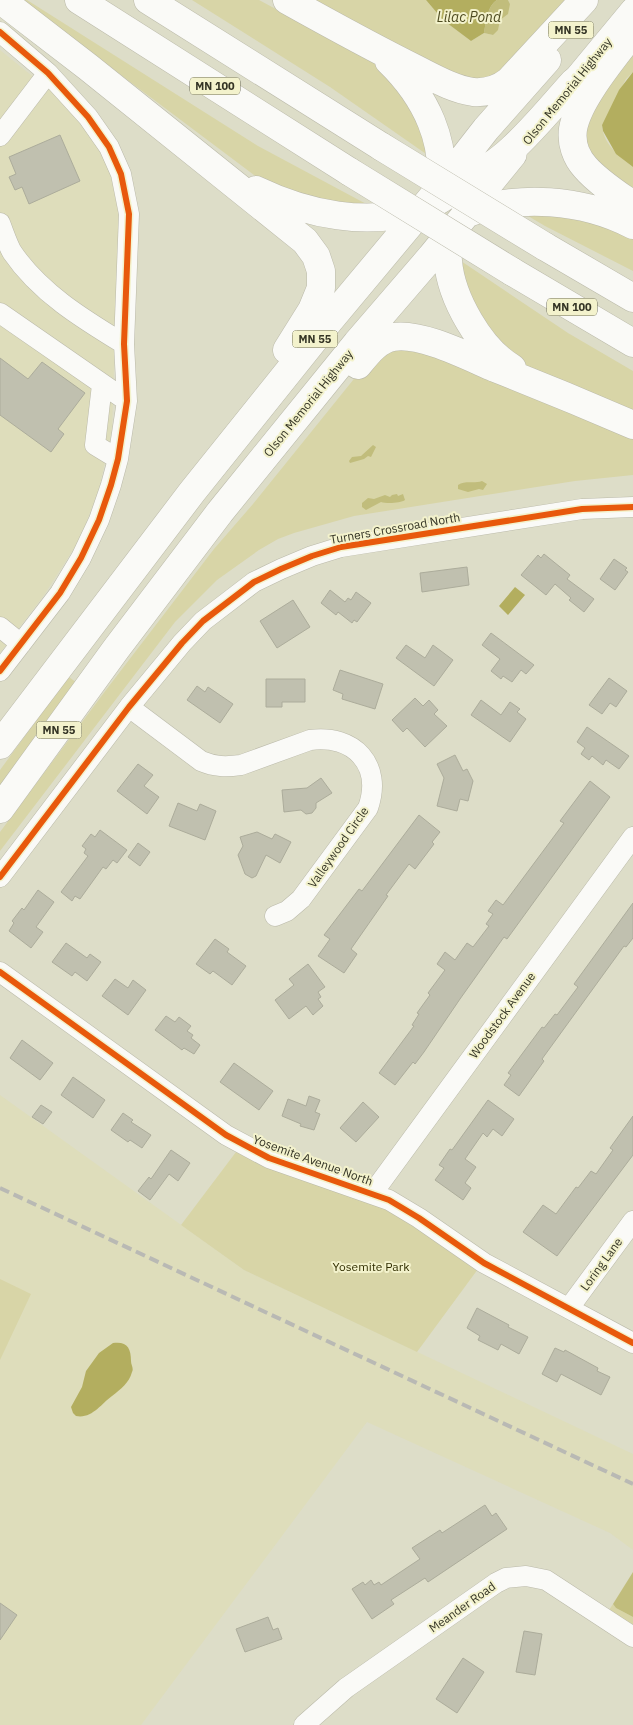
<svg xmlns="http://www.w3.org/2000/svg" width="633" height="1725" font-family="'IBM Plex Sans',sans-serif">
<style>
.built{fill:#deddbb}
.green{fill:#d8d5a7}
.forest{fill:#c1bd7c}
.water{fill:#b3ae5f}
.building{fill:#c0c0af;stroke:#acac9b}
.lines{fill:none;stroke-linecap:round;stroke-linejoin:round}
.minor-casing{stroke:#bab9a9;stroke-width:21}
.major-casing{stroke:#bab9a9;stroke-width:26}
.highway-casing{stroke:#bab9a9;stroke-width:29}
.minor{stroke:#fafaf7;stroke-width:20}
.major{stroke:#fafaf7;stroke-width:25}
.highway{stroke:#fafaf7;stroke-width:28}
.rail{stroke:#b9b9b4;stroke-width:4;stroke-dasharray:10 5;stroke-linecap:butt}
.highway-bridge-casing{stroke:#bab9a9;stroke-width:29;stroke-linecap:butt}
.highway-bridge{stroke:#fafaf7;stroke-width:28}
.cycleway-casing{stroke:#f3f2cc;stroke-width:9}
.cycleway{stroke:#e8590c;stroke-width:6}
.labels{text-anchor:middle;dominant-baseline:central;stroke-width:4;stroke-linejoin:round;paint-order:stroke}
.shield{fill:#f3f2cc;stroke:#6d6d57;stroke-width:1}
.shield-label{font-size:11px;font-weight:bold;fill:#343425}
.street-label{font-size:12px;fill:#343425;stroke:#f3f2cc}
.park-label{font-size:12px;fill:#322f02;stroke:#f3f2cc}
.water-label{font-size:14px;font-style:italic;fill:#4e4b21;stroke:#f3f2cc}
</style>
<rect width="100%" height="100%" fill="#ddddc8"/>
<path class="built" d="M0,50L57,96L92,137L114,178L119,204L112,430L99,489L80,539L44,595L0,653Z
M0,1095L244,1270L633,1454V1550L610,1533L367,1422L141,1725H0Z"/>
<path class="green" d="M11,0H27L258,146L370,206H333L262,181L69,36Z
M192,0H259L369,59L376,64L413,106L429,156L330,87Z
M298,0H426L443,20L471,41L484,33L493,35L510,4L508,0H569L501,78L470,82Z
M633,42V72L626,79L602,125C603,144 619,156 633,167V197L591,162L584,126Z
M523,213H561L633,236V271L545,226Z
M458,259L568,333L633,371V414L527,366L517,360L473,312Z
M406,346L633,435V475L575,481L354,516L294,533L278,539L259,550L217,580L175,622L0,851V832L106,690L214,549L253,504L366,364L372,357Z
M65,674L77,683L0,793V770L39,717L34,713Z
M236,1152L250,1159L392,1211L478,1269L417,1352L244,1270L181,1225Z
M0,1279L31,1294L0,1360Z
M613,1604L616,1608L633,1617V1625L609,1610Z"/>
<path class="forest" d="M497,0H508L510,4L508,14L500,20L498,30L493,35L484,33C486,23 487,6 497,0Z
M373,445L376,447L371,457L368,456L364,459L350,463L349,461L352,457L361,456Z
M482,481L487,484L483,490L479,489L468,492L458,489V485C465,480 474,484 482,481Z
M397,494L398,496L403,494L405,500C401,503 387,504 381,502L366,510L362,507V503L368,498L374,499L385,495L390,497L392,495Z
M633,1572V1617L616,1608L613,1604Z"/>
<path class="water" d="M426,0H497C487,6 486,23 484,33L471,41L443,20Z
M633,72V167L616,154L603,131L602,125L619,90Z
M515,587L525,595L508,615L499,606Z
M113,1343C127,1341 131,1348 131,1361C131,1365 134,1368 132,1372C129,1383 121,1389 112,1396C101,1404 92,1419 76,1416L73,1413L71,1407L82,1387L86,1371L99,1353Z"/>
<path class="building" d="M60,135L80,181L29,204L22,187L15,190L9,177L16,174L9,157Z
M0,358L28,379L42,362L85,393L58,429L64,434L51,452L0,415Z
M544,554L570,575L567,579L594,599L584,612L569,600L571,598L555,584L546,595L521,575L538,555L541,558Z
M614,559L627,568L625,570L628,572L615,590L600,579Z
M467,567L469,585L422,592L420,573Z
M330,590L345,602L348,598L351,600L356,592L371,603L357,622L354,620L352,623L338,612L336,615L321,603Z
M293,600L310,627L277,648L260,621Z
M491,633L534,665L526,674L521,670L512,682L503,676L501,679L491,671L500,659L482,645Z
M406,645L425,658L433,645L453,660L434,686L396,658Z
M340,670L383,684L375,709L342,699L343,694L333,690Z
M609,678L627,691L616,707L610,703L602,714L589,705Z
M266,679H305V702H282V707H266Z
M197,686L205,692L208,687L233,704L220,723L187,700Z
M415,698L423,706L429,700L438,710L434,714L447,726L425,747L407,728L403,732L392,720Z
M481,700L501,715L510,702L520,709L517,712L526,719L510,742L471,715Z
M587,727L629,756L619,769L606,760L603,765L592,756L589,760L581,754L585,748L577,742Z
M455,755L463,771L467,769L473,781L468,801L460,799L457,811L437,806L444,778L437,764Z
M138,764L153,775L144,786L159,797L147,814L117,791Z
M321,778L332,793L316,803V808L312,813L306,814L301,810L284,812L282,790L307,788Z
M590,781L610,797L507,939L504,937L460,999L424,1052L415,1064L413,1062L395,1085L379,1073L414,1026L412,1025L419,1014L417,1013L430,995L428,993L445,970L437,964L445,952L455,960L467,943L473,947L489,926L486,924L493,914L488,911L496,900L503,905L564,823L560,821Z
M178,803L197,811L200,804L216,811L205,840L169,826Z
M419,815L440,832L432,842L434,844L415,869L409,864L386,895L388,896L351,949L357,954L344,973L318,956L330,939L324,935L359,889L362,891Z
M100,830L127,850L117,863L113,860L106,869L103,867L80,899L75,896L72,901L61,892L88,856L84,853L86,849L82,846L91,834L95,837Z
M257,832L272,839L275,834L291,842L280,863L266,855L256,876L252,878L245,874L238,855L243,846L240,837Z
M138,843L150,852L140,866L128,857Z
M38,890L54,902L36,927L43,932L31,948L9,931L14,923L12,921L22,908L24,910Z
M633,903V938L626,947L624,946L542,1059L544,1061L519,1096L504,1085L511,1075L508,1073L542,1027L544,1028L555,1014L557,1015L578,987L574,984Z
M215,939L229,949L227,952L246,966L232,985L213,971L210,974L196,964Z
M66,943L87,958L90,954L101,962L87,981L75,972L72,976L52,962Z
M308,964L325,987L318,992L321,997L318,999L323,1006L313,1015L306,1006L289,1019L275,1000L294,985L289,979Z
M115,979L128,988L133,980L146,990L128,1015L102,996Z
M166,1016L175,1022L179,1017L191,1026L187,1031L193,1035L191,1038L200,1045L194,1054L184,1048L182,1050L155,1030Z
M22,1040L53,1063L40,1080L10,1058Z
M234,1063L273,1091L259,1110L220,1082Z
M73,1077L105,1100L93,1118L61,1095Z
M309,1096L320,1100L315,1112L320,1114L314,1130L300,1126L301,1124L282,1116L288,1099L306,1106Z
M488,1100L514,1119L502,1136L493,1129L487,1137L483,1133L465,1159L476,1167L465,1183L471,1188L463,1200L435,1180L444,1168L439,1165L450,1149L452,1150Z
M363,1102L379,1117L356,1142L340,1128Z
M41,1105L52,1112L43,1124L32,1117Z
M123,1113L133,1120L131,1122L151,1135L142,1148L130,1140L128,1142L111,1130Z
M633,1116V1155L557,1256L523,1232L543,1205L556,1214L576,1187L578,1188L591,1171L596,1174L613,1150L610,1148Z
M171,1150L190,1163L178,1181L169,1174L150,1200L138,1191L149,1177L151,1179Z
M477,1308L509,1325L508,1327L528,1337L519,1354L501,1344L498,1350L478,1340L480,1336L467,1328Z
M555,1348L564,1352L565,1350L598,1368L597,1371L610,1377L601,1395L561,1374L557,1382L542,1374Z
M485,1505L492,1516L496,1513L507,1529L428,1582L425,1578L391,1600L394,1604L372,1619L352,1589L363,1582L365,1585L371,1580L374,1585L379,1582L381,1585L420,1559L412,1548L440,1530L442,1533Z
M0,1603L17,1615L0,1640Z
M268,1617L273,1630L278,1628L282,1639L245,1652L236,1629Z
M524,1631L542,1634L535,1675L516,1672Z
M463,1658L484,1672L457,1713L436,1699Z"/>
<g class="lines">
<g class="minor-casing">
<path id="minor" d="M0,32L48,73L88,117L109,147L121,174L129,214L124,344L127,401L118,459L111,485L99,520L81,558L60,593L0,671
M0,136L48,73
M0,223C4,233 7,243 12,252C40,293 83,319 124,344
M0,313L127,401
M102,385L95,445L118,459
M0,627L21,644
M129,707L201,761C215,767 226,767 241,765L310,740C354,734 383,765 368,808L301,899L287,911L275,916
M0,877L129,707L182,643L203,621L254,582L281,569L312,556L341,547L582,509L633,507
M0,972L226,1135L269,1158L389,1200L419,1218L484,1263L633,1343
M372,1194L633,837
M569,1308L633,1221
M304,1725L346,1688L496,1583L506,1578L526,1576L546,1580L633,1637"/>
</g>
<g class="major-casing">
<path id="major" d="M561,97L633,10
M466,214L514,155"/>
</g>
<g class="highway-casing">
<path id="highway" d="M1,0L88,67L305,241L316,256L321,271V288L312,310L287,350
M79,0L350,172
M148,0L382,147
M287,0C330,24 372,47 416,69C434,78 453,89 473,92C487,93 499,89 509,81L584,0
M633,32C615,56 578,99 573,129C571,143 576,157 585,167C598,182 617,194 633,205
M389,61C425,96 449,143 439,195
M256,190C306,214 369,228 423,208C435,204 445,196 456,189C475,177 495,165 512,149C534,129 554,104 574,82
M465,214C518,194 583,199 633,225
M454,230C450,240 447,250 448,261C451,298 480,349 512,368
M544,246L633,298
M511,271L633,343
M358,365C367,354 377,340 393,337C421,332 469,357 495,368C541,386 587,405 633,425
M0,745L192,492L329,321L440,188L486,129L547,60
M0,809L116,649L220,512L357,343L431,257L466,214"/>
</g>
<use href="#minor" class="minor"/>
<use href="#major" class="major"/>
<use href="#highway" class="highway"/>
<path class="rail" d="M0,1188L633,1484"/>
<g class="highway-bridge-casing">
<path id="highway-bridge" d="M382,147L544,246
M350,172L511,271"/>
</g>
<use href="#highway-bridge" class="highway-bridge"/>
<g class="cycleway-casing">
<path id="cycleway" d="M0,32L48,73L88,117L109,147L121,174L129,214L124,344L127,401L118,459L111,485L99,520L81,558L60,593L0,671
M0,877L129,707L182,643L203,621L254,582L281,569L312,556L341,547L582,509L633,507
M0,972L226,1135L269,1158L389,1200L419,1218L484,1263L633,1343"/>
</g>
<use href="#cycleway" class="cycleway"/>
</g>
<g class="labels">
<g class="shield">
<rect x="548.5" y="21.5" width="45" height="17" rx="4"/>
<rect x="190" y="77.5" width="50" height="17" rx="4"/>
<rect x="547" y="298.5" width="50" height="17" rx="4"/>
<rect x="292.5" y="330.5" width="45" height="17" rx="4"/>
<rect x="36.5" y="721.5" width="45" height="17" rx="4"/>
</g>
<g class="shield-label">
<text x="571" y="30">MN 55</text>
<text x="215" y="86">MN 100</text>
<text x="572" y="307">MN 100</text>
<text x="315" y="339">MN 55</text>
<text x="59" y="730">MN 55</text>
</g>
<g class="street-label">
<text transform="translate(567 91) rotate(-51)">Olson Memorial Highway</text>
<text transform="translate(308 403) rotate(-51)">Olson Memorial Highway</text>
<text transform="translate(395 528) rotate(-10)">Turners Crossroad North</text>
<text transform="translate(338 847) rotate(-55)">Valleywood Circle</text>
<text transform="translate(502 1015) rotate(-54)">Woodstock Avenue</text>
<text transform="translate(313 1160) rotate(20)">Yosemite Avenue North</text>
<text transform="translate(601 1264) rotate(-54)">Loring Lane</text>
<text transform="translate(462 1607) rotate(-35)">Meander Road</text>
</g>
<g class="park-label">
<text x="371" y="1266">Yosemite Park</text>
</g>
<g class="water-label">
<text x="469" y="17">Lilac Pond</text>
</g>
</g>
</svg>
